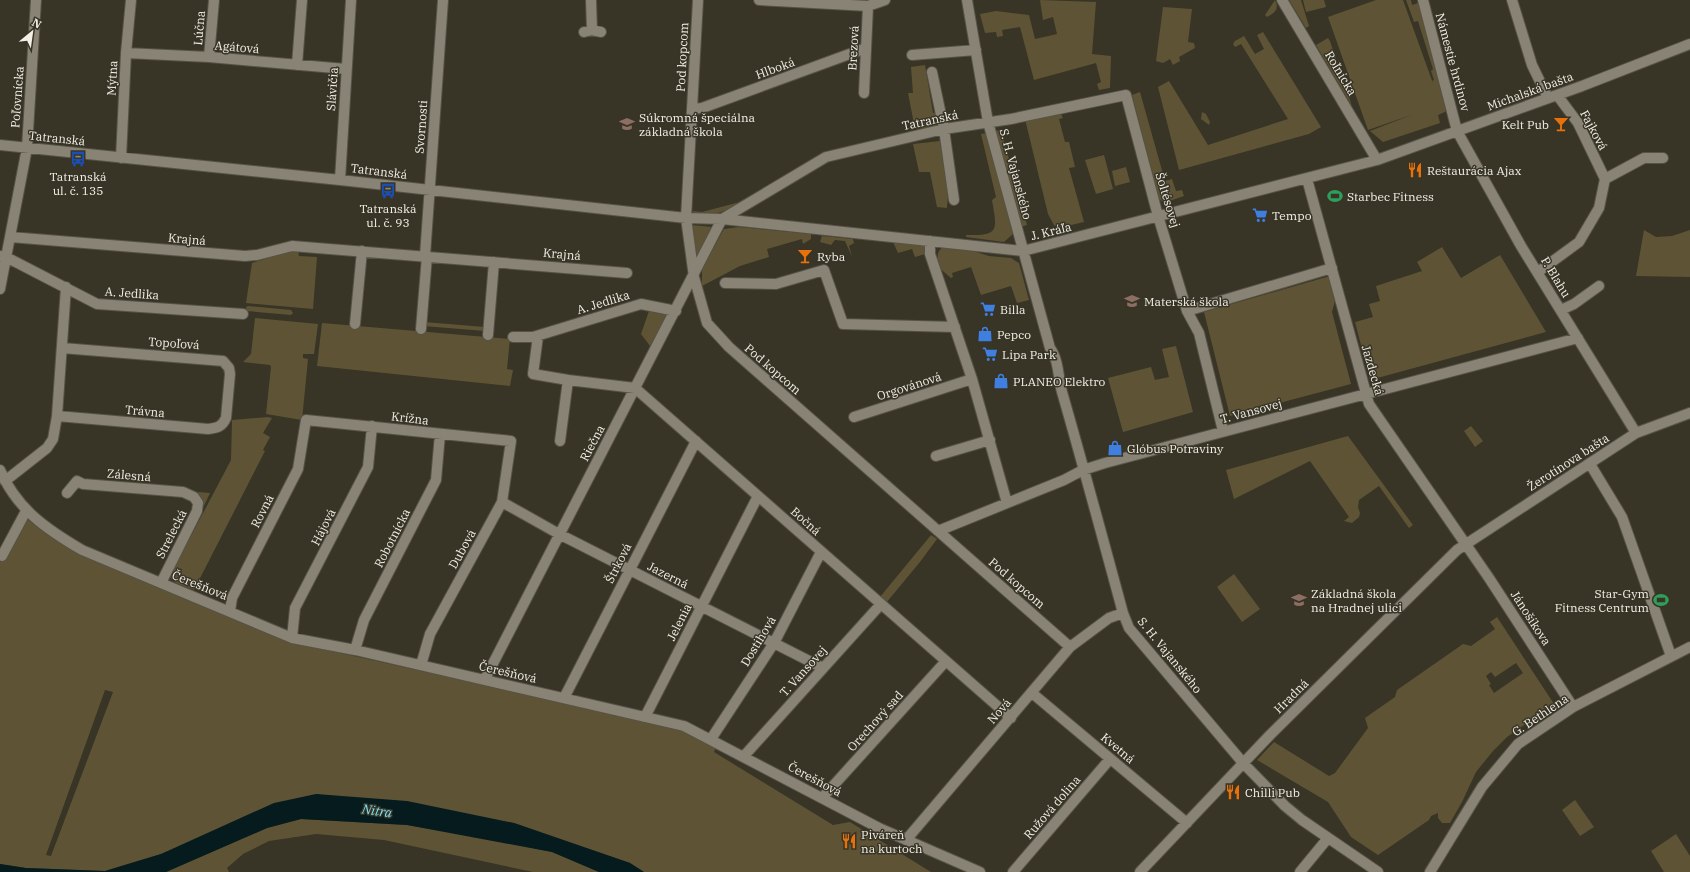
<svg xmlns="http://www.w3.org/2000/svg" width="1690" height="872" font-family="'IBM Plex Serif',serif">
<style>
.green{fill:#5e5435;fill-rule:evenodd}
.water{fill:#061b1e}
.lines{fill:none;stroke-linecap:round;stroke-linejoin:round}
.minor-casing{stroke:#565247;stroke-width:12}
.minor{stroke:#888374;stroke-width:10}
.labels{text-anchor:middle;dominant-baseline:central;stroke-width:3;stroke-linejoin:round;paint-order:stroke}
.street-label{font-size:12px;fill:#f1efe6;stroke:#383426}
.poi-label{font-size:12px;fill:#f1efe6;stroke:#383426;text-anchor:start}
.water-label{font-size:13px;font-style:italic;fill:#7ae4f3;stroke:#383426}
</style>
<rect width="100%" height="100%" fill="#383426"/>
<path class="green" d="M1040,0L1096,2L1092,54L1111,56L1110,88L1099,90L1097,84L1101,82L1096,63L1034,80L1020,27L1002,30L1003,36L997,37L996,32L985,33L980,14L996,11L1029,15L1035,39L1057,34L1053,17L1043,20Z
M1275,0C1280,10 1274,13 1267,17L1265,15Z
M1289,0H1301L1309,26L1306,28Z
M1303,0H1324L1326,7L1306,12Z
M1376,0H1403L1434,86L1432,81L1434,80L1431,71L1433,69L1418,21L1414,22L1406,0H1411L1412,5L1418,3L1448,106L1445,112L1438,115L1440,123L1383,142L1370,131L1414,114L1368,130L1328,17Z
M1163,7L1192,9L1188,42L1194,43L1195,48L1179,57L1180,61L1173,65L1170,59L1163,63L1156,61Z
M1263,32L1321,127L1309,134L1179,170L1158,87L1169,81L1208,145L1288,119L1241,44L1235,47L1233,44L1235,41L1244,36L1255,54L1264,49L1257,35Z
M1328,38L1330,41L1352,106L1316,45Z
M925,65L933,113L938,112L939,126L915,129L908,93H913L911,67Z
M1140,92L1165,181L1172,179L1176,191L1182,190L1184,196L1164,203L1159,199L1132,95Z
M1056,112L1061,114L1063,118L1059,119L1065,142H1069L1075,167L1069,168L1084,222L1059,228L1054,225L1048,214L1025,119Z
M1202,112L1206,114L1210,122L1209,125L1201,119Z
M1001,130L1027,225L1021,227L995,131Z
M987,133L1013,234L1004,242L966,237V235C1000,236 997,230 992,200L996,197L981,134Z
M940,141L948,195L947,208L937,207L930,172H919L913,144Z
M1104,155L1113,189L1096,194L1085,160Z
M1126,167L1130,182L1115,186L1112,171Z
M745,198L731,208L713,215L694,214L693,211L702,212L740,202Z
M691,225L712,227L698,255H696Z
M739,227L811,234V239L803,244L802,239L767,249L769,257L740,266L702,286V269L724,229Z
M1644,230L1656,237L1672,236L1690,230V277L1636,276Z
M822,236L853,239L854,243L849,246L852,257L845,241L835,240L831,245L820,242Z
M893,242L927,246L925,254L915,257L912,249L898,253Z
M942,247L973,251L989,256L1011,258L1019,263L1029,300L1017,303L1011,286L981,295L971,267L952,273L953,277L951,278L937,266L938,253Z
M1442,247L1461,278L1500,255L1546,332L1370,380L1355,322L1373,317L1369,304L1380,301L1376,286L1422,271L1417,262Z
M293,250H298L299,256L317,257L313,309L246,303L252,263Z
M1330,276L1336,297L1332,312L1351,384L1230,416L1204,312Z
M248,306L291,310L293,313L291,315L247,311L246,307Z
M650,308L669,313L650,346L641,334Z
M255,318L318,324L314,354H303V358L308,359L302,420L266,414L271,367L270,365L243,362L251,354Z
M424,322L485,327V331L423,326Z
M322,323L510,339L507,369L513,370L510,386L317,366Z
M1176,346L1193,412L1123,432L1108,378L1151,367L1155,380L1169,377L1162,349Z
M268,417L272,418L263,433L270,437L263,450L265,451L194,590L176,583L171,579V574L231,460L232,420Z
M1471,426L1483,441L1475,447L1464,431Z
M1348,436L1413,525L1409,528L1379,486L1359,500L1358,507L1360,513L1359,517L1352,523L1344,521L1349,517L1310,461L1234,499L1226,470Z
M198,492L210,493L204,506Z
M27,519L55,540L83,556L291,642L682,729L717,745L714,752L833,825L850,822L931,872H644L630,863L514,823L316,794L161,854L105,871L26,868L0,864V562ZM105,690L113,692L51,856L46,855Z
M931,535L937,539L920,562L886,603L880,597Z
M1234,574L1260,609L1242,622L1217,587Z
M1497,617L1554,704L1507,737L1493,751L1476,772L1462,802L1450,823H1442L1438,818V813L1431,816L1429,820L1378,855L1351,837L1328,802L1257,760L1274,742L1329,776L1335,773L1368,728L1365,718L1395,697L1397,690L1463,644L1471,646L1495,629L1490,622ZM1516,663L1523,673L1494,693L1489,685L1491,684L1486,676L1491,672L1495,677Z
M1575,800L1594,827L1580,836L1562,810Z
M301,819L407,825L473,836L552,852L599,872H533L384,840L316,834L269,841L243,854L227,868L229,872H166L267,828Z
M1676,834L1690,856V872H1664L1651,851Z"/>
<path class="water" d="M316,794L407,801L514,823L630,863L644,872H599L552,852L407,825L301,819L267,828L166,872H0V864L26,868L105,871L161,854L274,803Z"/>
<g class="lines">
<g class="minor-casing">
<path id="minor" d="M591,0L592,30
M698,0L686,218L694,277L707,323L729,347L1070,647
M759,0L868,6L885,0
M967,0L988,122L1050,348C1059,360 1058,378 1062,392C1083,465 1103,539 1123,613L1129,628L1244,764L1285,806L1302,820L1378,872
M1282,0L1377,160
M1423,0L1457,131L1521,246L1636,433
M1512,0L1532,65L1548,98
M584,32L592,30L601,32
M126,53L209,57L346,69
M912,55L976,50
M209,57L214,0
M297,65L302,0
M932,72L944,129L954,200
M864,93L868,6
M692,109L702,108L866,48
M0,145L340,180L686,218L722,219L1023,251L1377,160L1582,86L1690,44
M121,158L126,53L131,0
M1307,179L1369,404L1489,578L1573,707
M1605,179L1644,158H1663
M340,180L351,0
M722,219L826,157L944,129L1011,119L1126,95L1158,216L1187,311L1199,333L1223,431
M10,237L245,256L257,255L292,246L627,273
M930,241V254L972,379L1007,503
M0,256L6,257L97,304L243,314
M425,256L443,0
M1538,272L1579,242L1599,208L1605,179L1578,123L1557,95
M725,283L776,284L824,270L843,324L955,327
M0,289L27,148L36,0
M1561,310L1574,304L1599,286
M1187,311L1332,268
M355,324L362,251
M421,329L427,256
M488,335L494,262
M538,336L533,374L568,380
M513,337H533L641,304L676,311
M57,416L208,429C217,428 222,427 226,418L230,374L229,368L223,361L62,348
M854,417L972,379
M560,441L568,380L635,388L1011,718
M936,456L990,440
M1590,464L1622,517L1671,656
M0,470C17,509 46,529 82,550L292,638L355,650L684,726L879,828L980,872
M5,481L47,448L53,439L57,416L66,287
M67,493L77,481L83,484L183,492L194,497L198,503L197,511L161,583
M502,502L559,534L823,668
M938,531L1064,480L1083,470L1105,463L1578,338
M2,556L26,511
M230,611L232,598L298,469L306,420L511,441L502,502L430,634L421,665
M292,638L295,608L368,467L372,426
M355,650L364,620L436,480L440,434
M485,679L722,219
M1032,693L1187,823
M564,698L696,441
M645,717L758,496
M711,739L774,643L821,552
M744,756L881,604
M823,797L946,661
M906,840L1070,647L1109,618L1123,613
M1013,872L1110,759
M1140,872L1270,735L1457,550L1636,433L1690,413
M1300,872L1328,838
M1430,872L1482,787L1518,744L1573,707L1690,647"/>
</g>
<use href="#minor" class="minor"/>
</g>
<defs>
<g id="school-bare" transform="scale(1.2)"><path d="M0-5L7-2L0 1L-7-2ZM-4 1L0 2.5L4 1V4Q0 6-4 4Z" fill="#8d6e63" stroke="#383426" stroke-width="2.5" paint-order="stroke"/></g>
<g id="bar-bare" transform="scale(1.2)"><path d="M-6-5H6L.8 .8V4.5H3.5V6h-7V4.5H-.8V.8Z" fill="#e8710a" stroke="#383426" stroke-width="2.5" paint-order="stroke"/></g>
<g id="bus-bare" transform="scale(1.2)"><path d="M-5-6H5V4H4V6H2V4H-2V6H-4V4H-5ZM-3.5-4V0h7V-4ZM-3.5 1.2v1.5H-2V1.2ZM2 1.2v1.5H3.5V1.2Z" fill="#1a4fb4" stroke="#383426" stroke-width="2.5" paint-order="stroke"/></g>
<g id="restaurant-bare" transform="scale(1.2)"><path d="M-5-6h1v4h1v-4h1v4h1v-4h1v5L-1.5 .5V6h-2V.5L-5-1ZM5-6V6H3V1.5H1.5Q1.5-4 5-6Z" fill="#e8710a" stroke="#383426" stroke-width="2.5" paint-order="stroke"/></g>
<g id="stadium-bare" transform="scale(1.2)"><path d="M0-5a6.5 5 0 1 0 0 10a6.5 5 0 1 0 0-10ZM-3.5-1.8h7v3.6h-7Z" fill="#2e9e5b" stroke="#383426" stroke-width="2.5" paint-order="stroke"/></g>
<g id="supermarket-bare" transform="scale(1.2)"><path d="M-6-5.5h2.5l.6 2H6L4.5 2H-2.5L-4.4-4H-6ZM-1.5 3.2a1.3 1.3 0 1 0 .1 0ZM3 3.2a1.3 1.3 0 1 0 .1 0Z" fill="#3f7fe0" stroke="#383426" stroke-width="2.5" paint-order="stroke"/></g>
<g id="shop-bare" transform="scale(1.2)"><path d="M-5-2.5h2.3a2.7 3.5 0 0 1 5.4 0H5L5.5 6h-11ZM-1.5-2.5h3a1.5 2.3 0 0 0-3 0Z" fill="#3f7fe0" stroke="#383426" stroke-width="2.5" paint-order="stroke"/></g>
</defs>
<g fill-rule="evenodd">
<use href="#school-bare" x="627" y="124"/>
<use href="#bar-bare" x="1561" y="124"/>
<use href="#bus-bare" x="78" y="159"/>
<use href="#restaurant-bare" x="1415" y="170"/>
<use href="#bus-bare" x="388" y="191"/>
<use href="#stadium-bare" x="1335" y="196"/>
<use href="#supermarket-bare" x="1260" y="215"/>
<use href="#bar-bare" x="805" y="256"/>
<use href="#school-bare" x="1132" y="301"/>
<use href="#supermarket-bare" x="988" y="309"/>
<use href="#shop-bare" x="985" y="334"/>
<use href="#supermarket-bare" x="990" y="354"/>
<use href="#shop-bare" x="1001" y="381"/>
<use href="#shop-bare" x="1115" y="448"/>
<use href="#school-bare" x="1299" y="600"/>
<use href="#stadium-bare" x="1661" y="600"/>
<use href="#restaurant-bare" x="1233" y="792"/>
<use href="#restaurant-bare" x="849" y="841"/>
</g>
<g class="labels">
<g class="street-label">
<text transform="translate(199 28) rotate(-85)">Lúčna</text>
<text transform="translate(237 47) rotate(5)">Agátová</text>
<text transform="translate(853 48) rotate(-87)">Brezová</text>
<text transform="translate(682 57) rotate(-87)">Pod kopcom</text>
<text transform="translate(1453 62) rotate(75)">Námestie hrdinov</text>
<text transform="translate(775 68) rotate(-20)">Hlboká</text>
<text transform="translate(1341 73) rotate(59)">Roľnícka</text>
<text transform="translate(112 78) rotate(-87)">Mýtna</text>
<text transform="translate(332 89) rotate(-86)">Slávičia</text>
<text transform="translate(1530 91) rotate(-20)">Michalská bašta</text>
<text transform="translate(17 97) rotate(-86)">Poľovnícka</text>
<text transform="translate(930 120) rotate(-12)">Tatranská</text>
<text transform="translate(421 127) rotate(-86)">Svornosti</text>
<text transform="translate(1594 130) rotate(62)">Fajková</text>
<text transform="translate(57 138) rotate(6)">Tatranská</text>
<text transform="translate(379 171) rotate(7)">Tatranská</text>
<text transform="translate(1016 174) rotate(75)">S. H. Vajanského</text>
<text transform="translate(1168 200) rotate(73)">Šoltésovej</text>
<text transform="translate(1051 231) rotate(-14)">J. Kráľa</text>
<text transform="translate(187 239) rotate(5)">Krajná</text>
<text transform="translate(562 254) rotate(5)">Krajná</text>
<text transform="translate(1556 277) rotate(59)">P. Blahu</text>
<text transform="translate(132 293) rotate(4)">A. Jedlika</text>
<text transform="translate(603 302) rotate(-17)">A. Jedlika</text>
<text transform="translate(174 343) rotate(4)">Topoľová</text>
<text transform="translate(773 369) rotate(41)">Pod kopcom</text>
<text transform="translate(1373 370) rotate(74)">Jazdecká</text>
<text transform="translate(909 386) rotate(-18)">Orgovánová</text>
<text transform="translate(145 411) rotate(5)">Trávna</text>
<text transform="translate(1251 411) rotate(-15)">T. Vansovej</text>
<text transform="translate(410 418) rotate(7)">Krížna</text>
<text transform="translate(592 443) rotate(-62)">Riečna</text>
<text transform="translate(1568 462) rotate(-33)">Žerotínova bašta</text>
<text transform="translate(129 475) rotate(5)">Zálesná</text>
<text transform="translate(262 511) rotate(-63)">Rovná</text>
<text transform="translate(806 521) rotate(42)">Bočná</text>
<text transform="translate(323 527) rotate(-63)">Hájová</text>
<text transform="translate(171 534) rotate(-63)">Strelecká</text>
<text transform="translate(392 538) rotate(-63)">Robotnícka</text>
<text transform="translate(462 549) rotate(-61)">Dubová</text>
<text transform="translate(618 563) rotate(-63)">Štrková</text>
<text transform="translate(668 575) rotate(27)">Jazerná</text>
<text transform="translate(1017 583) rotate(41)">Pod kopcom</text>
<text transform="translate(200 585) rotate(22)">Čerešňová</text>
<text transform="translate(1531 618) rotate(57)">Jánošíkova</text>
<text transform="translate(679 622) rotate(-63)">Jelenia</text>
<text transform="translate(758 641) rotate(-59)">Dostihová</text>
<text transform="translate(1170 655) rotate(51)">S. H. Vajanského</text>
<text transform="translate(803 671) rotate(-48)">T. Vansovej</text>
<text transform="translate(508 672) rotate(13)">Čerešňová</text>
<text transform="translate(1291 696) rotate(-45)">Hradná</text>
<text transform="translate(999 711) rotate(-49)">Nová</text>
<text transform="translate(1540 715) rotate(-34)">G. Bethlena</text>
<text transform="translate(875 721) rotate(-48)">Orechový sad</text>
<text transform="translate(1118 748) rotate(40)">Kvetná</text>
<text transform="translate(815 779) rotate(28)">Čerešňová</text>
<text transform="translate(1052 807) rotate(-49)">Ružová dolina</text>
</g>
<g class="poi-label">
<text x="639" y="117">Súkromná špeciálna<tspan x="639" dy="14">základná škola</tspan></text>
<text x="1549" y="124" text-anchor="end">Kelt Pub</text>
<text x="1427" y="170">Reštaurácia Ajax</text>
<text x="78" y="176" text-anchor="middle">Tatranská<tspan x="78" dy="14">ul. č. 135</tspan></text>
<text x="1347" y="196">Starbec Fitness</text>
<text x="388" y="208" text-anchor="middle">Tatranská<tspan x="388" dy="14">ul. č. 93</tspan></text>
<text x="1272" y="215">Tempo</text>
<text x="817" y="256">Ryba</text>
<text x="1144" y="301">Materská škola</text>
<text x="1000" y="309">Billa</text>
<text x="997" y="334">Pepco</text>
<text x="1002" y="354">Lipa Park</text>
<text x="1013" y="381">PLANEO Elektro</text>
<text x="1127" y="448">Glóbus Potraviny</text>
<text x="1311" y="593">Základná škola<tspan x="1311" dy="14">na Hradnej ulici</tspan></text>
<text x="1649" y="593" text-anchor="end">Star-Gym<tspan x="1649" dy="14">Fitness Centrum</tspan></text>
<text x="1245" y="792">Chilli Pub</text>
<text x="861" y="834">Piváreň<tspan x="861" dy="14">na kurtoch</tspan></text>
</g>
<g class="water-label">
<text transform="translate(377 811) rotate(8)">Nitra</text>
</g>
</g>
<g transform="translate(32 32) rotate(29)" stroke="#383426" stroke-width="3" paint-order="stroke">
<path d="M0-3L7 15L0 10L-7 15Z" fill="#f1efe6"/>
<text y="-6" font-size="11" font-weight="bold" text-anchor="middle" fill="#f1efe6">N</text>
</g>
</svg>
